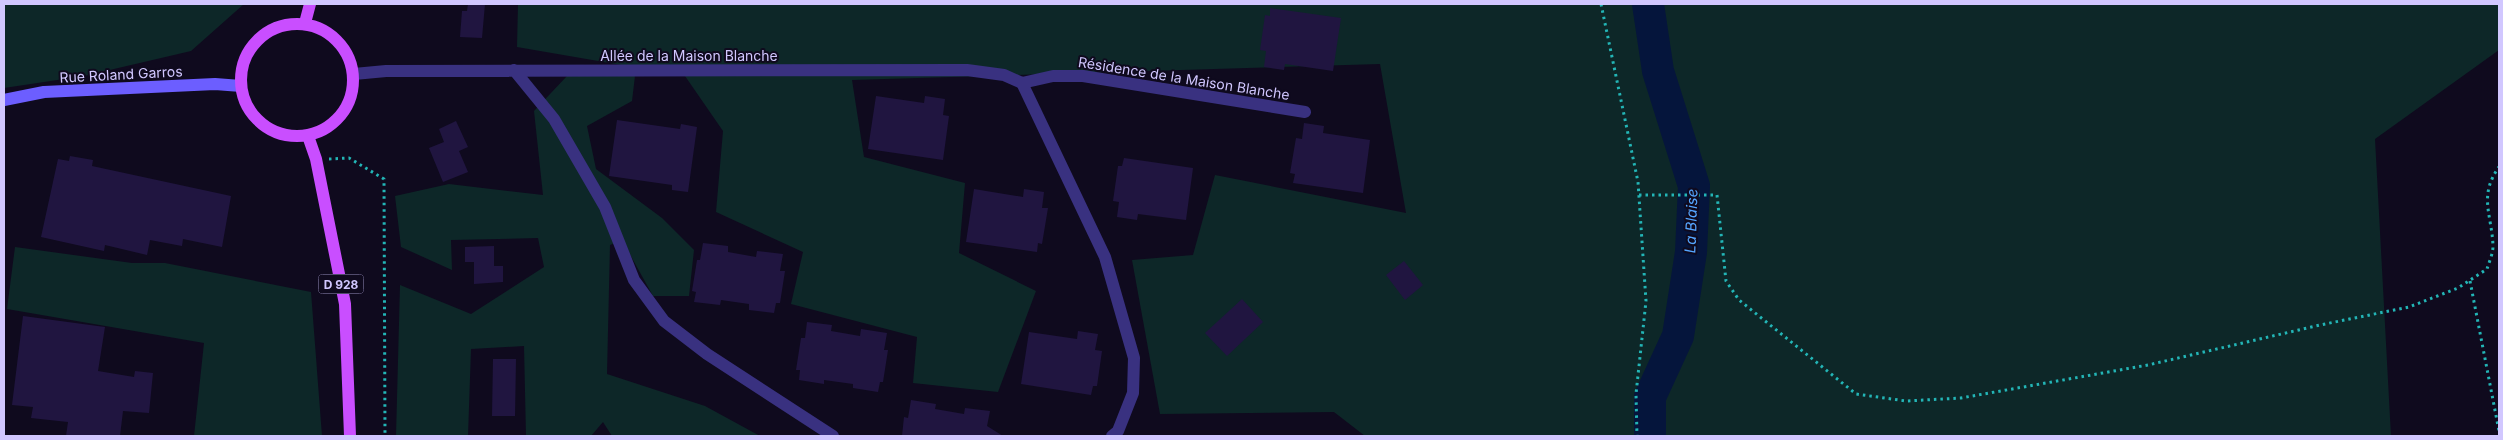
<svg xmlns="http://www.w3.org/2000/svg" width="2503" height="440" font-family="Inter,sans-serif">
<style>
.green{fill:#0d2728}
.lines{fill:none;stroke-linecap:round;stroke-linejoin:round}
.river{stroke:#05153c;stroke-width:32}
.building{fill:#201540}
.path{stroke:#23b5b6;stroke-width:3;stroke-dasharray:2.5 4;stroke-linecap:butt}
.street{stroke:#393180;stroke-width:12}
.secondary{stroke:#6c5eff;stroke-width:12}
.primary{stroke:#c94eff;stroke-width:12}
.labels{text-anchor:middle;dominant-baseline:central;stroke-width:4;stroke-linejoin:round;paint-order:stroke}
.shield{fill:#0f0a1e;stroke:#978ebc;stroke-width:1}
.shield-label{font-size:12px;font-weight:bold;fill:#d1c7ff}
.street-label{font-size:14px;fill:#d1c7ff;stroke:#0f0a1e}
.water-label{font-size:15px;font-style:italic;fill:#55a5ff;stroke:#0f0a1e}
</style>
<rect width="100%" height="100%" fill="#0f0a1e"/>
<path class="green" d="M4,4H244L191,51L84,76L4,88Z
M518,4H2499V50L2375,139L2391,436H1365L1334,412L1160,414L1132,260L1193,255L1215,175L1406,213L1380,64L852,80L864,157L965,183L959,253L1036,291L998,392L913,383L917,337L791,304L803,252L716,212L723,131L685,76L517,47Z
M567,76H635L632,101L587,126L596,169L662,218L694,250L689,296H653L622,240L610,245L607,374L705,406L760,436H612L603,422L591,436H526L524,346L471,349L468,436H396L400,285L471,314L544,267L538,238L451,240L452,270L401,247L395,196L449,184L543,195L534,111Z
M15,247L132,263H165L311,292L322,436H194L204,343L7,309Z"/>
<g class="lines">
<path class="river" d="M1648,4L1658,71L1694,186L1691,252L1678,336L1650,397V436"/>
</g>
<path class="building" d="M468,4H485L482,38L460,37L462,11H467Z
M1270,8L1341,18L1333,71L1285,64L1284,70L1264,67L1266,51L1260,50L1265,15L1270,16Z
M876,96L924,103L925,96L945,99L943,115L949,116L943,160L868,149Z
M617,120L680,129L681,124L697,127L688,192L672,190V185L609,176Z
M456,121L468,147L459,151L468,172L443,182L429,148L444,142L439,129Z
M1304,123L1324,126L1323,133L1370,140L1363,193L1293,183L1295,174L1290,173L1296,138L1302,139Z
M70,156L93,160L92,166L231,196L222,247L183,239L182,246L150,240L147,255L105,245L104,251L41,237L58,159L69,161Z
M1124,158L1193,168L1186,220L1138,214L1137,220L1117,217L1119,202L1113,201L1118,166H1122Z
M974,189L1023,197L1024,189L1044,192L1042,208H1048L1042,244L1038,243L1037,252L966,242Z
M703,243L728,246V252L756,257L757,251L783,254L780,271H785L780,303H776L774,313L749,310V304L721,300L720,305L694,302L696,292L692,291L697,260H700Z
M494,246V266H503V282L474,284V262H465V247Z
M1404,261L1423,285L1405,300L1386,275Z
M1242,299L1263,322L1227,356L1205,333Z
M23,316L105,327L98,371L134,377L135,371L153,373L149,413L123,411L120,436H66L68,422L31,418L33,407L12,405Z
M807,322L832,325L831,331L860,336L861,329L887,333L884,350H888L883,382H880L878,392L853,388V384L824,380V384L799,380L800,370H796L801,338H805Z
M1078,331L1098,334L1095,350L1102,351L1097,386H1093L1091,395L1021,384L1029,332L1077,339Z
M493,359H516L515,416H492Z
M911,400L936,404L935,409L964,414L965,408L990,411L987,426L1003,436H902L904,417L908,418Z"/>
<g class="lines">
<path class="path" d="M1601,4L1638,182L1646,301L1636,394L1637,436
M329,159L349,158L384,179L385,436
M1639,195H1717L1726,281L1739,300L1856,394L1906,401L1961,398L2148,365L2320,325L2409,307L2458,288L2487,269C2489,262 2493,254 2493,246C2492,215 2478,196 2499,167
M2470,281L2499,431"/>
<path class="street" d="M514,70L554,119L605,207L634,280L664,321L707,354L833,436
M354,74L386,71L967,70L1004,75L1022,83
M1022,83L1105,257L1134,358L1133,393L1118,431L1112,436
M1022,83L1053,76H1083L1305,112"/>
<path class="secondary" d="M4,100L44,92L215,84L241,86"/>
<path class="primary" d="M305,23L310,4
M241 80a56 56 0 1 1 112 0a56 56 0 1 1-112 0Z
M308,136L316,159L345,304L350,436"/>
</g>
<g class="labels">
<rect class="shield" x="318.5" y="274.5" width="45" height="19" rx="4"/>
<g class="shield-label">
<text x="341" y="284">D 928</text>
</g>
<g class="street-label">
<text x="689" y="55">Allée de la Maison Blanche</text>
<text transform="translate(121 74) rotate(-3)">Rue Roland Garros</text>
<text transform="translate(1184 78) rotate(9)">Résidence de la Maison Blanche</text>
</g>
<g class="water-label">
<text transform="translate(1691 221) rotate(-88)">La Blaise</text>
</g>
</g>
<rect width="2503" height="440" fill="none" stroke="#d1c7ff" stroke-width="10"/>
</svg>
